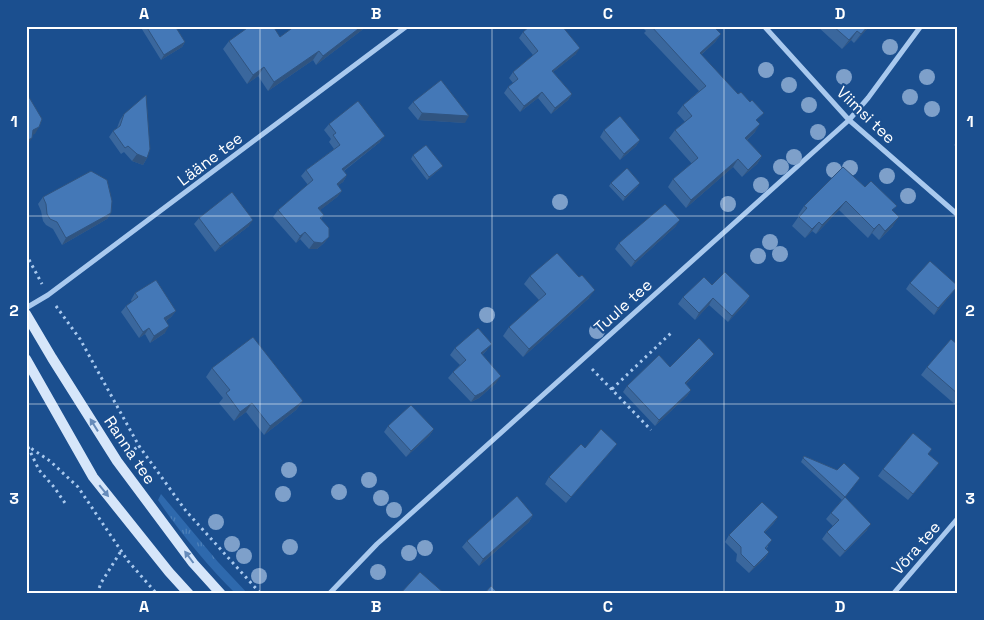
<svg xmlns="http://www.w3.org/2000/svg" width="984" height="620" font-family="'Space Grotesk',sans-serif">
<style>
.grass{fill:url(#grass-tufts)}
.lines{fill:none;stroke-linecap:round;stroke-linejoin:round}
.path{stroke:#a9c9ee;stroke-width:3;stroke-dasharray:2.5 4;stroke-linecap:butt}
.minor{stroke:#a9c9ee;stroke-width:5}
.secondary{stroke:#d6e6fa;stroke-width:10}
.tree{fill:#7ea0ca}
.wall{fill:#3a679d}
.shaded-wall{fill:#305480}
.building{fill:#4478b7;stroke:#305480}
.oneway{fill:#668bba}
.grid{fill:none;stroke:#fff;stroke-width:1;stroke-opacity:0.55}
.labels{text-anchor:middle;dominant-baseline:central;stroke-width:4.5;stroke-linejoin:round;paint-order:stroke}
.street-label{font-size:16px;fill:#fff;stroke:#1b4f8f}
.neatline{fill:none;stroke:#fff;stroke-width:2}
.grid-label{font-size:16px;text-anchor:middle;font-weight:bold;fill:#fff}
</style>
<defs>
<pattern id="grass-tufts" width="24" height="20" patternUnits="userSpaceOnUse" patternTransform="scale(1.25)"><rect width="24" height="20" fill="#2e69ad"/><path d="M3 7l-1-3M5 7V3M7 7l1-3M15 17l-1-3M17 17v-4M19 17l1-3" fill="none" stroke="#4d80b9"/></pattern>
</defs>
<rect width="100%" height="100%" fill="#1b4f8f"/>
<path class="grass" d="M161,494L218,562L248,594H236C207,565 181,534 158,500Z"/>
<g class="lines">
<path class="path" d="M26,254L42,284
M56,306L80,339L139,446L186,511L261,594
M592,369L651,430
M612,389L671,333
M26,445L50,461L78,487L128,561L157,594
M28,447L39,470L54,487L67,506
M129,453L139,446
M97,594L101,583L121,551"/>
<path class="minor" d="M764,26L849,120L958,215
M26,308L48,295L407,26
M329,594L377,544L849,120L868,98L921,26
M893,594L958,518"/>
<path class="secondary" d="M26,314L52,358L117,461L193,563L221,594
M26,359L93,477L169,572L189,594"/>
</g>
<g class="tree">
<circle cx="890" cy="47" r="8"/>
<circle cx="766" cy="70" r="8"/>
<circle cx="844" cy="77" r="8"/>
<circle cx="927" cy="77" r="8"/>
<circle cx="789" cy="85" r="8"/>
<circle cx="910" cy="97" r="8"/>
<circle cx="809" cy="105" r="8"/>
<circle cx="932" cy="109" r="8"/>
<circle cx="818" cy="132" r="8"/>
<circle cx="794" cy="157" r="8"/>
<circle cx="781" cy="167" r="8"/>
<circle cx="850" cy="168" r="8"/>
<circle cx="834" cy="170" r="8"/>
<circle cx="887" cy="176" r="8"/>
<circle cx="761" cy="185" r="8"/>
<circle cx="908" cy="196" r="8"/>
<circle cx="560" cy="202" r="8"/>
<circle cx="728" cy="204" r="8"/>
<circle cx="770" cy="242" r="8"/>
<circle cx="780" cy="254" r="8"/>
<circle cx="758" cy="256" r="8"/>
<circle cx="487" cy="315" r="8"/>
<circle cx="597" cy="331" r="8"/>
<circle cx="289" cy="470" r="8"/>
<circle cx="369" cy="480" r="8"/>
<circle cx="339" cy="492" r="8"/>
<circle cx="283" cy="494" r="8"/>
<circle cx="381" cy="498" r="8"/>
<circle cx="394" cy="510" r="8"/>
<circle cx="216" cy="522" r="8"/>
<circle cx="232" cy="544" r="8"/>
<circle cx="290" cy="547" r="8"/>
<circle cx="425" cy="548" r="8"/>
<circle cx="409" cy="553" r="8"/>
<circle cx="244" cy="556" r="8"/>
<circle cx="378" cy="572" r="8"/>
<circle cx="259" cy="576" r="8"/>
</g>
<path class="wall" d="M140,26H175L185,42L182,47L161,60Z
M295,26H365L362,30L316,65L313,60L268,91L258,76L247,84L223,49L229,41L280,37Z
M641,26H713L721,34L715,42L701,55L758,122L755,132L747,140L762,156L757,164L742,177L733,167L686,208L668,187L673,179L692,164L669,138L675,130L685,122L677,113L683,105L699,91L644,33L646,31Z
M817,26H870L854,43L851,40L842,49Z
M523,32L576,54L553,72L572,94L568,100L551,114L538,98L520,112L504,93L508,87L513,83L509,78L513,72L533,55L519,38Z
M413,102L465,123L418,120L408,108Z
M124,114L147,158L143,165L132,161L124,152L121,154L109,137L113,131L117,128L120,120Z
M329,124L380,142L344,171L347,175L343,182L338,185L342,191L337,197L320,210L324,215L321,219L329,237L324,243L317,249H309L300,239L296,243L273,217L278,210L308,185L301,176L306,170L334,149L329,142L331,139L324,130Z
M604,130L640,140L636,146L620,160L600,137Z
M958,139V149L954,145Z
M413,155L440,169L427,180L411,159Z
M611,183L638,186L623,201L609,186Z
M865,187L893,211V226L879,240L872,233L868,238L839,210L816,234L812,231L805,238L792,226L799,216L798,215L804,206Z
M43,197L111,213L107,219L62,245L53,229L46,225L43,221L41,211L38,204Z
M199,218L249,226L215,252L194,224Z
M676,226L631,267L615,249L619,243Z
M530,276L589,298L523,357L503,336L509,327L539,300L524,284Z
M910,283L953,292L934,315L906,289Z
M135,293L176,311L171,317L166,321L165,333L150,343L145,334L139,338L121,312L126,306L132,302L131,300Z
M750,296L746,303L728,322L709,305L695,320L678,304L683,297Z
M958,345V407L921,375L927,367Z
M455,348L487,350L482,355L496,383L479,398L471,402L448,378L453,372L460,365L450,355Z
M714,354L710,359L686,384L691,390L687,396L655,426L623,392L627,386L670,367Z
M212,368L303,401L296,410L264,435L246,412L234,421L219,403L223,398L206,377Z
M388,426L434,429L429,436L406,457L384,432Z
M585,448L612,450L566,503L545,484L549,477Z
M928,454L939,463L908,500L878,476L883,469Z
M804,456L837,470L845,498L867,530L840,557L822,539L827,532L833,526L826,519L831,513L842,500L801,462Z
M533,515L529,522L479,566L462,547L467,541Z
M778,517L773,524L764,533L768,547L766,548L769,552L765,558L749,573L736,561L737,554L725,542L729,535Z"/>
<path class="shaded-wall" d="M362,26H365L362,30L316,65L323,56Z
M868,26H870L854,43L861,34Z
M857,31L851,40L842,49L849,40Z
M721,34L715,42L694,61L700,53Z
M185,42L182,47L161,60L164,55Z
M580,48L576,54L548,76L552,71Z
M319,51L313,60L268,91L274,82Z
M264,67L258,76L247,84L253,75Z
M542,92L538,98L520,112L524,106Z
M572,94L568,100L551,114L555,108Z
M422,113L469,116L465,123L418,120Z
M760,124L755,132L740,146L745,138Z
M39,127L35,134L28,137L33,130Z
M385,136L380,142L338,175L342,169Z
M32,138L28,144L26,145V141Z
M640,140L636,146L620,160L624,154Z
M137,154L147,158L143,165L132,161Z
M762,156L757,164L742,177L748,170Z
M738,159L733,167L686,208L691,200Z
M443,166L440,169L427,180L429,177Z
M347,175L343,182L332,190L337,184Z
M640,183L638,186L623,201L625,197Z
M342,191L337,197L314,215L318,208Z
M846,201L839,210L816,234L822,225Z
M111,213L107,219L62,245L66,238Z
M899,217L893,226L879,240L885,231Z
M253,220L249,226L215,252L220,246Z
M680,220L676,226L631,267L635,261Z
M819,222L812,231L805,238L812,229Z
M879,224L872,233L868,238L874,229Z
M305,232L300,239L296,243L300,236Z
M329,237L324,243L317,249H309L314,242Z
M958,286L953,292L934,315L938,308Z
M595,290L589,298L523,357L529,349Z
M750,296L746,303L728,322L732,316Z
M713,298L709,305L695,320L699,313Z
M176,311L171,317L160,325L164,318Z
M169,326L165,333L150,343L154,336Z
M149,328L145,334L139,338L143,332Z
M492,344L487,350L476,360L481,353Z
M714,354L710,359L681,389L685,383Z
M501,376L496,383L479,398L471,402L475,396Z
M691,390L687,396L655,426L659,420Z
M303,401L296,410L264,435L270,426Z
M252,403L246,412L234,421L240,412Z
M434,429L429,436L406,457L411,451Z
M533,515L529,522L479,566L483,559Z
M778,517L773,524L759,538L764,532Z
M871,524L867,530L840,557L845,551Z
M769,552L765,558L749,573L754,567Z"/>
<path class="building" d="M146,26H175L185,42L164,55Z
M250,26H273L280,37L295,26H362L323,56L319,51L274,82L264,67L253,75L229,41Z
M530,26H562L580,48L552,71L572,94L555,108L542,92L524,106L508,87L518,79L513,72L538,51L523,32Z
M651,26H713L721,34L700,53L738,94L741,92L750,102L752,100L764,113L756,120L760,124L745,138L762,156L748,170L738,159L691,200L673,179L698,158L675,130L692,116L683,105L706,86Z
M833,26H868L861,34L857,31L849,40Z
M441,80L469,116L422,113L413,102Z
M26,92L42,119L39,127L33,130L32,138L26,141Z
M146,95L150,149L147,158L137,154L128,146L125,148L113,131L120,126L124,114Z
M358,101L385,136L342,169L347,175L337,184L342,191L318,208L324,215L320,218L329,228V237L322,243L314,242L305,232L300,236L278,210L313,180L306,170L340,145L333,135L336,133L329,124Z
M620,116L640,140L624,154L604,130Z
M426,145L443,166L429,177L413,155Z
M843,167L865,187L871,181L897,206L892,210L899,217L885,231L879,224L874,229L846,201L822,225L819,222L812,229L799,217L807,208L804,206Z
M627,168L640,183L625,197L611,183Z
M91,171L107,180L112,201L111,213L66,238L57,222L50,219L47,214L46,204L43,197Z
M232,192L253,220L220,246L199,218Z
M665,204L680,220L635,261L619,243Z
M557,253L579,277L582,275L595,290L529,349L509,327L546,294L530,276Z
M930,261L958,286L938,308L910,283Z
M725,272L750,296L732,316L713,298L699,313L683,297L704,277L712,285Z
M156,280L176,311L164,318L169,326L154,336L149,328L143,332L126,306L138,297L135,293Z
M478,328L492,344L481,353L501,376L483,392L475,396L453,372L466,360L455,348Z
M253,337L303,401L270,426L252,403L240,412L226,393L230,390L212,368Z
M699,338L714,354L685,383L691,390L659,420L627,386L659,355L670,367Z
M951,339L958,345V394L927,367Z
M411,405L434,429L411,451L388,426Z
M601,429L617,444L571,497L549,477L581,444L585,448Z
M913,433L932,449L928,454L939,463L913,494L883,469Z
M804,456L837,470L844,463L860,478L845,497L803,458Z
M517,496L533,515L483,559L467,541Z
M845,497L871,524L845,551L827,532L839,520L831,513Z
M762,502L778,517L764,532L772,540L765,548L769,552L754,567L741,554V547L729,535Z
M420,572L445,594H400Z
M491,586L499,594H484Z"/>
<defs><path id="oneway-solid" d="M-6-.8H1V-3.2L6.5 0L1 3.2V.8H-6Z" transform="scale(1.25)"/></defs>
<g class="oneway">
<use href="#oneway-solid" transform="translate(94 425) rotate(-122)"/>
<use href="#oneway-solid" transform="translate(104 491) rotate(51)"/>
<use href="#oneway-solid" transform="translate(189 557) rotate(-127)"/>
</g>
<path class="grid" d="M260,26V594M492,26V594M724,26V594M26,216H958M26,404H958"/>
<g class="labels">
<g class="street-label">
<text transform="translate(866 115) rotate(44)">Viimsi tee</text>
<text transform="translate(210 159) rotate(-37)">Lääne tee</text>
<text transform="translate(623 306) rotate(-42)">Tuule tee</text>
<text transform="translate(130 450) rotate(56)">Ranna tee</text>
<text transform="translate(916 548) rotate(-49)">Võra tee</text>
</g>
</g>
<rect width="984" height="620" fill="none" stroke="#1b4f8f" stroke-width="55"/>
<rect x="28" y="28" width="928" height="564" class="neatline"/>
<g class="grid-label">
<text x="144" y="19">A</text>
<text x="376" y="19">B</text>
<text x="608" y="19">C</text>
<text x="840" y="19">D</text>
<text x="14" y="127">1</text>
<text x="970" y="127">1</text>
<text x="14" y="316">2</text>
<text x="970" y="316">2</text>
<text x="14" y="504">3</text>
<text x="970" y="504">3</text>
<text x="144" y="612">A</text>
<text x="376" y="612">B</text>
<text x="608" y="612">C</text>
<text x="840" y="612">D</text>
</g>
</svg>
